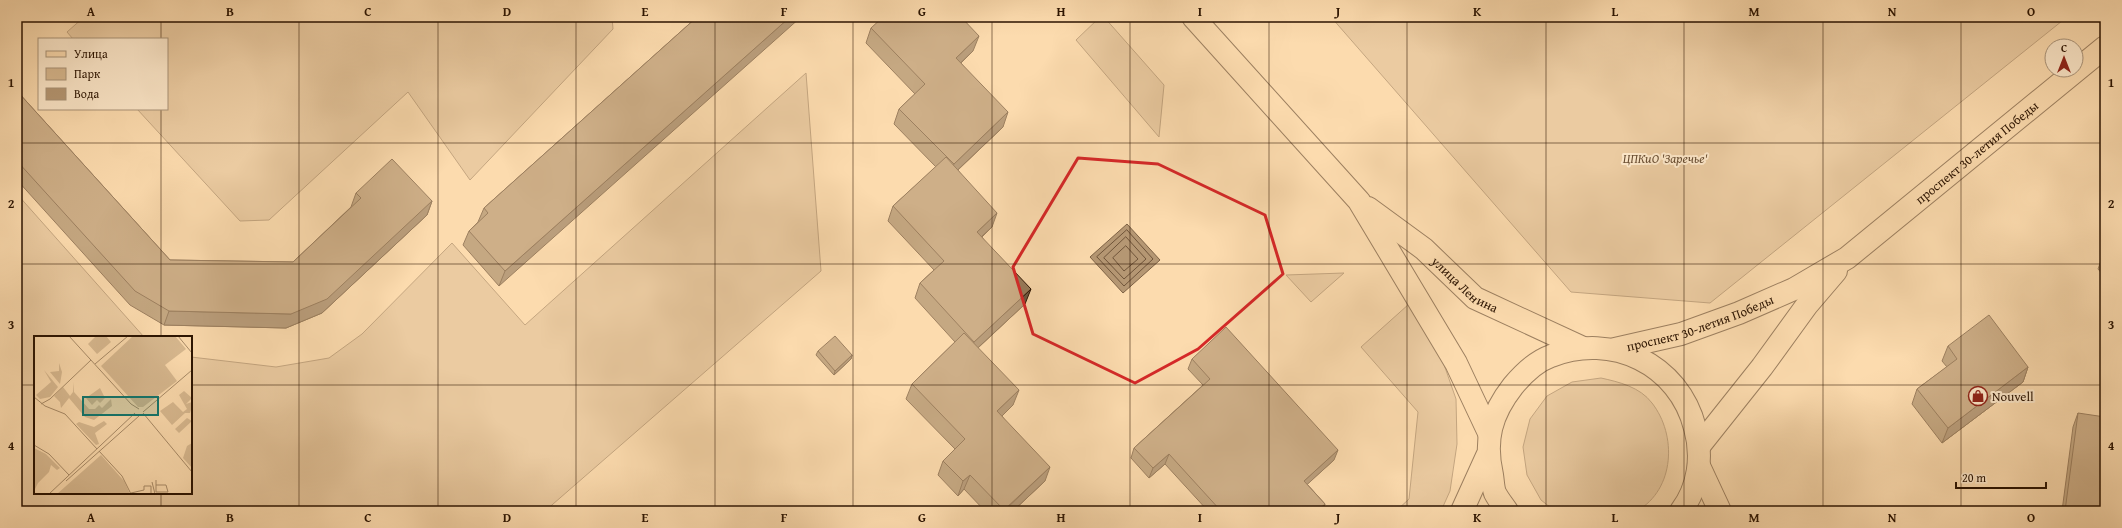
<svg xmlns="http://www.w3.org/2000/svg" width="2122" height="528" font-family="'Gentium Book Plus',serif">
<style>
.green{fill:#d8b990;stroke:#826648}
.water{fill:#b59773;stroke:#7e6245}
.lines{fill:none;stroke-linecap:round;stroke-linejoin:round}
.shore{stroke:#70553a;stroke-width:1}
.major-casing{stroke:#2b1300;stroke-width:24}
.major{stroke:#fcdbae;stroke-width:22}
.wall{fill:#836a4d;stroke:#2b1300}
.shaded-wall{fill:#6a563f;stroke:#2b1300}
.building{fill:#987b5a;stroke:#2b1300}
.marked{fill:none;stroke:#d62828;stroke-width:3;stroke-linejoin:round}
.grid{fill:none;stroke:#2b1300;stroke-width:1;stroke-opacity:0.55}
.labels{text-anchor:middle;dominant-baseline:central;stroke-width:4;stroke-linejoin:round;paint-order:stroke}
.street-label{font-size:13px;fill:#2b1300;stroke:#fde8ca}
.park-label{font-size:13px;font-style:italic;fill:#684d32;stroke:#fde8ca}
.poi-label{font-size:13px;fill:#2b1300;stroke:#fde8ca;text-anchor:start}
.inset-road{fill:none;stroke:#a88b68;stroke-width:1}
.view{fill:#0f766e;fill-opacity:0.15;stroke:#0f766e;stroke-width:2}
.inset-edge{fill:none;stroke:#2b1300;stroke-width:2}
.neatline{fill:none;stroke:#2b1300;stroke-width:1.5}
.grid-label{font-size:13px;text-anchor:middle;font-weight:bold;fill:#2b1300}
</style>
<rect width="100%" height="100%" fill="#fcdbae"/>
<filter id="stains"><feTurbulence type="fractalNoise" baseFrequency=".005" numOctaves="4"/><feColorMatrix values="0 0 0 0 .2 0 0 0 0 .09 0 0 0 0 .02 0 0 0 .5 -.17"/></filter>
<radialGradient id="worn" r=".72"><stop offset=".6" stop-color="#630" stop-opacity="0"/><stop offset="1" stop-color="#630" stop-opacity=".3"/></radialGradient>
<path class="green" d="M84,17H612L613,29L470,180L408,92L269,220L240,221L137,109H167V39H73L67,32Z
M1100,17H1104L1164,85L1159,137L1076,40Z
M1331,17H2067L1710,303L1571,292Z
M806,73L821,271L545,511H17V194L144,337H35V493H191V357L276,367L329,358L362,334L452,243L525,325Z
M1344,273L1311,302L1286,275Z
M1409,304L1441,356L1456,399L1457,444L1450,491L1441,511H1396L1409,499L1418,412L1361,347Z
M1601,378C1619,382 1640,387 1652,403C1677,435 1675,489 1637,511H1555L1541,500L1527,475L1523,447L1530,419L1547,396L1572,382Z"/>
<path class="water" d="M1127,224L1160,260L1123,293L1090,257Z"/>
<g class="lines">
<path class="shore" d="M1127,230L1153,259L1124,286L1097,257Z
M1126,237L1146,259L1124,279L1104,258Z
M1126,246L1138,259L1124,271L1113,258Z"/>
<g class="major-casing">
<g id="major">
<path d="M1193,17L1359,201L1456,363L1489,433"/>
<path id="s1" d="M1368,208L1424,249L1475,298L1583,348"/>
<path id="s2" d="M1615,349L1681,334L1739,313L1794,289L1847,258L2105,47"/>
<path d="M1700,445L1762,367L1807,305L1836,271"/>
<path d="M1699,466L1720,511"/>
<path d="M1462,511L1487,456"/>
<path d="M1507,511C1503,505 1498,499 1495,493C1493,488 1493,481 1492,475C1484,440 1491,414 1513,386C1523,374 1537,361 1551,356C1612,332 1679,364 1695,428C1703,456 1699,487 1681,511"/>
</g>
</g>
<use href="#major" class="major"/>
</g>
<path class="wall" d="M697,17L499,286L463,245L469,231L478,222L484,208Z
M871,28L973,51L961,63L1003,127L958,170L992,227L982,237L1025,304L978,348L1013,405L1002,416L1045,481L1013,511H985L964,489L958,496L938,475L943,461L955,449L906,399L912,384L955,342L915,298L920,283L934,270L888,221L893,206L936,167L894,124L899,109L915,94L866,43Z
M17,76V91L170,260L293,262L351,207L356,193L432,201L427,215L322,313L286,328L164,325L130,305L17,180Z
M2105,253V277L2098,269L2103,255Z
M1948,346L2028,367L2023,382L1942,443L1912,404L1917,389L1947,367L1942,361Z
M818,351L852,355L851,359L834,375L816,355Z
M1192,359L1334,460L1307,484L1325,504L1322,511H1208L1165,464L1149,478L1131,458L1134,448L1203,385L1188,369Z
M2078,413L2105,511H2062L2073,427Z"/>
<path class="shaded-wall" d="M790,17H801L499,286L505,271Z
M979,36L973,51L950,73L956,58Z
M21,80L17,91V84Z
M1008,112L1003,127L948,179L954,164Z
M432,201L427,215L322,313L286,328L164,325L169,311L291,314Z
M997,213L992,227L971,246L977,232Z
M1031,289L1025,304L969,356L974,342Z
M852,355L851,359L834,375L835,371Z
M2028,367L2023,382L1942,443L1948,428Z
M1019,390L1013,405L992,426L997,411Z
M1338,450L1334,460L1300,491L1304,481Z
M1169,454L1165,464L1149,478L1153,468Z
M1050,467L1045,481L1013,511H1004Z
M970,475L964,489L958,496L963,481Z
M1325,504L1322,511H1317Z"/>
<path class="building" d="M697,17H790L505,271L469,231L488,213L484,208Z
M883,17H948L951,20L954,17H961L979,36L956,58L1008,112L954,164L899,109L925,84L871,28Z
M17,76L21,80L17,84Z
M17,91L170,260L293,262L361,198L356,193L392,159L432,201L327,299L291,314L169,311L135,291L17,161Z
M946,157L997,213L977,232L1031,289L974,342L920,283L944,261L893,206Z
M1989,315L2028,367L1948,428L1917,389L1957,359L1948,346Z
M1226,327L1338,450L1304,481L1325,504L1317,511H1221L1169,454L1153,468L1134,448L1210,379L1192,359Z
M964,333L1019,390L997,411L1050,467L1004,510L970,475L963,481L943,461L965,439L912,384Z
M835,336L852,355L835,371L818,351Z
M2078,413L2105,417V511H2065Z"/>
<path d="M0 0H2122V528H0ZM1078,158L1158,164L1265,215L1283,274L1198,349L1135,383L1033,334L1013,267Z" fill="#fcdbae" fill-opacity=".55" fill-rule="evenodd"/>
<path class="marked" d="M1078,158L1158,164L1265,215L1283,274L1198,349L1135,383L1033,334L1013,267Z"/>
<path class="grid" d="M161,17V39M299,17V511M438,17V511M576,17V511M715,17V511M853,17V511M992,17V511M1130,17V511M1269,17V511M1407,17V511M1546,17V511M1684,17V511M1823,17V511M1961,17V511M161,109V337M17,143H2105M17,264H2105M17,385H35M191,385H2105M161,493V511"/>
<defs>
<g id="shop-ring" transform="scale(1)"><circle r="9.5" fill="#fde8ca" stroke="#8f2418" stroke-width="1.5"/><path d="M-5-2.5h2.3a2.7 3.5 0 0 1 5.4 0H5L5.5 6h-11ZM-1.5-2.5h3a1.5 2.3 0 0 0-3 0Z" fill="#8f2418"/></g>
</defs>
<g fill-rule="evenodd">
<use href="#shop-ring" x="1978" y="396"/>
</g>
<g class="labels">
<g class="street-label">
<text stroke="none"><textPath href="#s2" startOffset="418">проспект 30-летия Победы</textPath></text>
<text stroke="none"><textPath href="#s1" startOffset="124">улица Ленина</textPath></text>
<text stroke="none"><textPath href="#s2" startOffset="89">проспект 30-летия Победы</textPath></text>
</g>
<g class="park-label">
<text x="1665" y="158">ЦПКиО 'Заречье'</text>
</g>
<g class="poi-label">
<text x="1992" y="396">Nouvell</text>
</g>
</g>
<g transform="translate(34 336)">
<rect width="158" height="158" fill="#fcdbae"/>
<path d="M62,0H72L77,6L63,18L54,8ZM99,0H141L152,13L131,29L143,45L109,71H104L67,30ZM25,27L28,36L26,48L16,36L25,35ZM10,34L24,51L16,61L6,63L2,59L17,46ZM39,46L40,56L55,73H61L65,69L68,72L77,63L78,70L60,84L51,81L35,62L27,72L26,66L20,60L29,51L36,60L39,56ZM66,52L71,62L66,67L63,64L58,69L52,62ZM150,55L158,62L152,68L158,66V76L157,74L156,77H151L138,89L126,75L139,66L149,76L153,73L145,59ZM153,82L158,85L145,97L141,93ZM70,85L73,88L61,97L65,108L62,109L42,88L45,86L60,91ZM158,107L157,118L158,132L149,122L153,110ZM0,112L12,118L26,132L23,134L17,129L15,136L4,147L0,155ZM67,119L90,145L96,158H23Z" fill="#d8b990"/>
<path class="inset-road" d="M35,0L97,68L105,73M144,0L158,17M61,28L94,0M0,61L11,70L31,78L63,113M7,68L16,63L57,24M109,76L158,34M109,77L158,136M0,109L15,118L35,139M65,115L88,140L97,158M122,144V156H134L132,149H122M32,145L105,80M118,146L121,158M97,157L110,154V150H117V158M15,158L101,77"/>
<path class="view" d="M49,61H124V79H49Z"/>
<rect width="158" height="158" class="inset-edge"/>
</g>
<rect width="2122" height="528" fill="none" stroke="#fcdbae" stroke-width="44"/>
<rect x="38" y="38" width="130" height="72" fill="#fde8ca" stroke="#a99379"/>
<rect x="46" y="51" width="20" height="6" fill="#fcdbae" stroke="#a99379"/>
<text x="74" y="58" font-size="12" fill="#2b1300">Улица</text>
<rect x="46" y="68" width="20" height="12" fill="#d8b990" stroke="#a99379"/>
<text x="74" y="78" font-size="12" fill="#2b1300">Парк</text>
<rect x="46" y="88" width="20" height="12" fill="#b59773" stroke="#a99379"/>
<text x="74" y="98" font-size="12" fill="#2b1300">Вода</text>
<g transform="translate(2064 58)"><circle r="19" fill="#fde8ca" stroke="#a99379"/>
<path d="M0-3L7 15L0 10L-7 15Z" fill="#8f2418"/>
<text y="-6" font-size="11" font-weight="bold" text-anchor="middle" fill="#2b1300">С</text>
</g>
<path d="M1956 482v6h90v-6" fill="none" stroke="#2b1300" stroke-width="2"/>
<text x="1962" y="482" font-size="12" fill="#2b1300" stroke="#fde8ca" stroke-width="3" paint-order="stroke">20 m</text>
<rect x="22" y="22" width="2078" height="484" class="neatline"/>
<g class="grid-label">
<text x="91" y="16">A</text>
<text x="230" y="16">B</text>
<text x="368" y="16">C</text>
<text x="507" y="16">D</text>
<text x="645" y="16">E</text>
<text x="784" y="16">F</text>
<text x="922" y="16">G</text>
<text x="1061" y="16">H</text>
<text x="1200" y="16">I</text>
<text x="1338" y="16">J</text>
<text x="1477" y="16">K</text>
<text x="1615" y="16">L</text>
<text x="1754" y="16">M</text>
<text x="1892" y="16">N</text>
<text x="2031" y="16">O</text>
<text x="11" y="87">1</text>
<text x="2111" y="87">1</text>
<text x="11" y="208">2</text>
<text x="2111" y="208">2</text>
<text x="11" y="329">3</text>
<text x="2111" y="329">3</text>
<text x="11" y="450">4</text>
<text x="2111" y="450">4</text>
<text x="91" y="522">A</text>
<text x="230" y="522">B</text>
<text x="368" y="522">C</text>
<text x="507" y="522">D</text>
<text x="645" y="522">E</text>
<text x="784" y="522">F</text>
<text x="922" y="522">G</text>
<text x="1061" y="522">H</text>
<text x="1200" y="522">I</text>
<text x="1338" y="522">J</text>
<text x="1477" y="522">K</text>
<text x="1615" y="522">L</text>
<text x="1754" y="522">M</text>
<text x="1892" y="522">N</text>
<text x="2031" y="522">O</text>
</g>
<rect width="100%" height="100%" filter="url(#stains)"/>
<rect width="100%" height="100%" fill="url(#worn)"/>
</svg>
